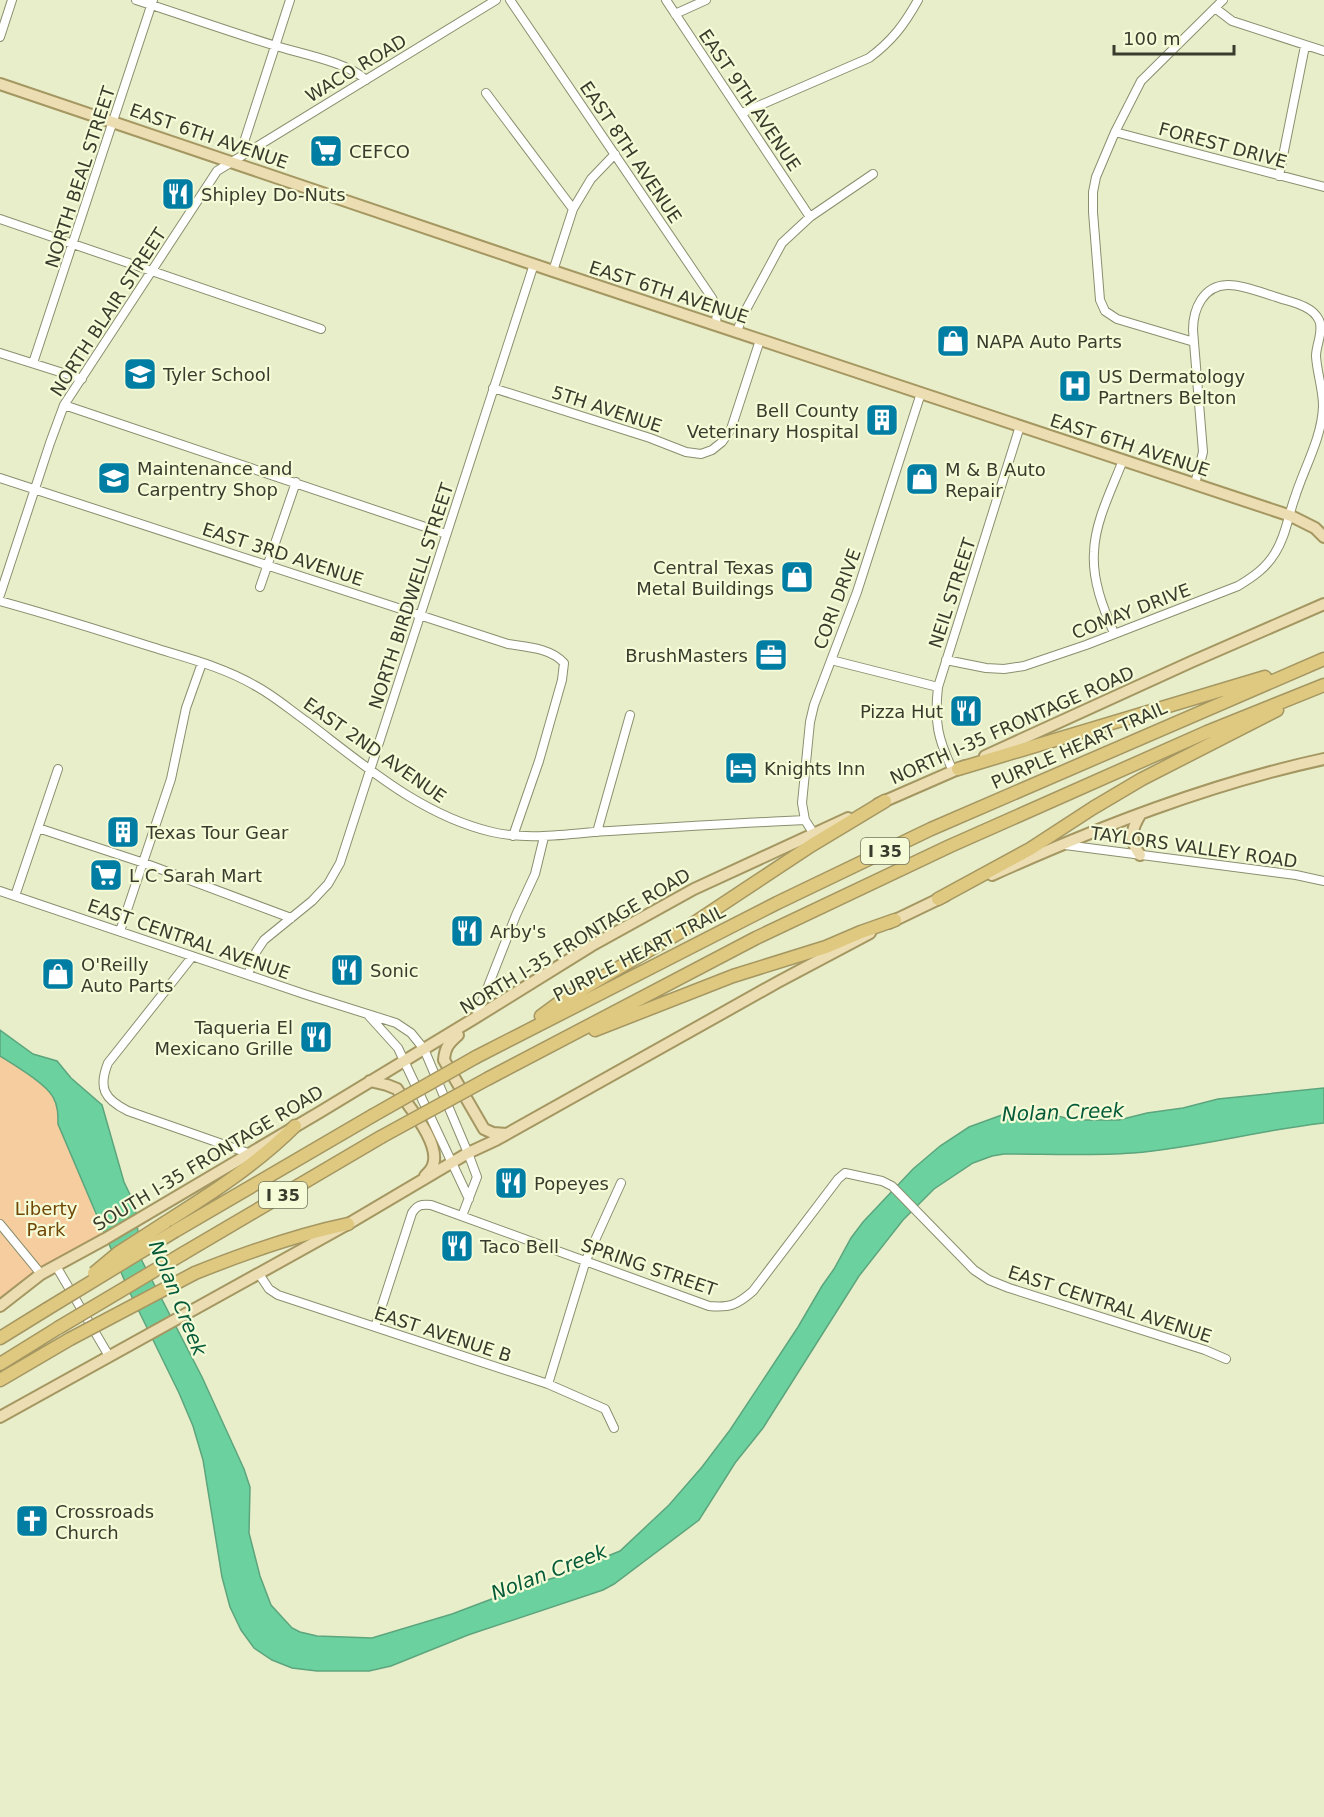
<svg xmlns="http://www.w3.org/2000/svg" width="1324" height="1817" font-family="'DejaVu Sans',sans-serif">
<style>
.green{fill:#f6cd9f}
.water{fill:#6bd29f;stroke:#5ca57d;stroke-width:1.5}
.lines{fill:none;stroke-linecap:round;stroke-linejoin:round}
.minor-casing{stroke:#8a8f6e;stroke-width:10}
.major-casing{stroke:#a59762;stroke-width:14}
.highway-casing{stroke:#a59762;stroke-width:15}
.minor{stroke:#fff;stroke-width:8}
.major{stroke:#ecdeb2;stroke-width:10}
.highway{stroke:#dfc87f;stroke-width:12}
.highway-bridge-casing{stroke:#a59762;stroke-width:15;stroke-linecap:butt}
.highway-bridge{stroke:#dfc87f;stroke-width:12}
.labels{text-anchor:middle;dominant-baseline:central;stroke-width:4.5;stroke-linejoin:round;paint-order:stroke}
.shield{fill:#f5fbd7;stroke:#717560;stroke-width:1.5}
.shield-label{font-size:16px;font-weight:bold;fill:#393b2d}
.street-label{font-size:18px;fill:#393b2d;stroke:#f5fbd7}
.poi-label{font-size:18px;fill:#393b2d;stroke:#f5fbd7;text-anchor:start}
.park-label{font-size:18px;fill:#714706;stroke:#f5fbd7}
.water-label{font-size:20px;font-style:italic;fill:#055a3a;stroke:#f5fbd7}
</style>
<rect width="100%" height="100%" fill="#e8eeca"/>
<path class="green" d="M0,1056C14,1065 45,1083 53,1097C60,1109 56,1120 63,1133L105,1239L0,1306Z"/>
<path class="water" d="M0,1030L33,1054L57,1061L71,1078L102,1105L124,1182L135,1205L141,1259L202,1377L244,1469L250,1487L249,1533L260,1576L271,1605L292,1628L300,1632L317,1636L372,1638L452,1614L529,1585L557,1577L620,1551L669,1505L702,1467L730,1430L798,1327L822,1286L834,1269L851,1238L863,1222L913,1169L940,1146L969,1127L1010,1112L1045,1113L1074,1120H1119L1147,1113L1183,1108L1218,1099L1324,1088V1123C1260,1130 1197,1148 1133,1153C1090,1156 1047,1154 1004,1154L992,1156L973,1163L934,1189L903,1220L859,1276L763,1428L735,1463L699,1520L614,1584L603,1590L468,1635L391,1666L369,1671H317L292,1668L272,1660L254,1648L241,1630L230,1607L222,1577L203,1460L193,1426L179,1393L129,1291L58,1124C58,1115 58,1105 53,1097C45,1083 14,1065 0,1056Z"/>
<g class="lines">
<g class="minor-casing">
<path id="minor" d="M136,0C183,15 230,32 276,46C302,54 347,62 366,80
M510,0L712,298L717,310L716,325
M666,0L810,217
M1215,8L1232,21L1324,51
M675,14L706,0
M0,37L12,0
M486,93L573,209
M742,113L869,58C892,41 904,25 918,0
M1115,132L1324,187
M245,153V139L290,0
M1279,176L1305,46
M0,219L321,329
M553,271L573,209L591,179L615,154
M737,332L742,317L782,243L810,217L873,174
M1194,342L1117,319L1105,311L1100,300L1093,212V192L1096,177L1115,132L1141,81L1223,0
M0,353L82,379
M33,363L153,0
M493,388L650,438L686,452L701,454L712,450L722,442L731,429L760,340
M64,405L446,534
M0,478L508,644C527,647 551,648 564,663L562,680L539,761L513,836
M260,587L296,482
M0,595L50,443L64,405L217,171L496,0
M0,601C51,615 102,631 152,647C187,658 223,667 254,685C273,695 289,709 306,721C364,765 420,815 492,832C531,841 570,833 610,831C675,827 740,823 805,820
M1114,633C1103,608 1092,580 1094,552C1095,521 1112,489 1123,460
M831,660L938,687
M946,660L986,668L1004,669L1024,666L1086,645L1238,586C1253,577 1266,568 1275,553C1286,536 1288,516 1295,497C1304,468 1322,438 1323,406C1323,389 1317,373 1316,356C1316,345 1324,331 1319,320C1312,305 1290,302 1276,297C1263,293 1241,284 1227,285C1203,286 1193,309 1193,330L1203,452L1195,484
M953,771C938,739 934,723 938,687L1020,426
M38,828L144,863L291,918
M597,832L630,715
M814,834L805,820L802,803L810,722L814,705L857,592L921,393
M1065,845L1296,875L1324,881
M0,891L304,994L396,1023L411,1033L424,1049L468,1153L477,1177L462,1216
M15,896L58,769
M120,931L171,779L186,708L202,663
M192,957L108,1063C98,1088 104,1099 128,1111L248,1153
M248,975L256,952L264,940L312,901L328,884L340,863L534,264
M369,1016L398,1048L469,1199
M476,1017L516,915L535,874L544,837
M0,1224L41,1274
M56,1266L109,1356
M259,1274L269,1289L278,1295L548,1384L605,1409L614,1428
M375,1327L412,1213C417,1205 421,1204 431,1205L709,1306C730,1308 737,1305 753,1291L838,1179L845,1173L882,1181L892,1186L974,1270L989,1280L1009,1288L1205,1350L1226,1359
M548,1384L586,1260L621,1183"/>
</g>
<g class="major-casing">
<path id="major" d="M0,84L553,271L1291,516L1315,528L1324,537
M985,756L1191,662L1324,604
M878,804L965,766
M1140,815C1131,830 1129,840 1140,855
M992,875C1099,827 1209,784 1324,759
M889,923L945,896
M458,1035C449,1043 445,1047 444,1060L484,1129L493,1133L507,1134
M370,1081L387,1085L397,1089C408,1106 441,1143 433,1165C432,1169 428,1173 425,1176
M0,1306L41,1274L105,1239L320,1112L475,1018L591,946L694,889L848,818
M0,1417L348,1224L468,1153L496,1140L778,982L870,933"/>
</g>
<g class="highway-casing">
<path id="highway" d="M958,769L1265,677
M938,899L1030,849L1093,808L1142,779L1277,710
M541,1016L560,1002L682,931L812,845L885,801
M595,1030L733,976L826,947L861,932L895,920
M476,1057L777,903L931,829L1324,659
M489,1078L756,938L950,846L1207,732L1324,685
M166,1222C212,1193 257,1164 295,1126
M175,1231L372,1116
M184,1253L381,1137
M195,1273C245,1253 295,1235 348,1224
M0,1338L47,1309
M0,1364L58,1328
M0,1380L70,1339"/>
</g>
<use href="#minor" class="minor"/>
<use href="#major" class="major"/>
<use href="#highway" class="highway"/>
<g class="highway-bridge-casing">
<path id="highway-bridge" d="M372,1116L476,1057
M381,1137L489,1078
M94,1273L118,1253L166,1222
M47,1309L175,1231
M58,1328L184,1253
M70,1339L195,1273"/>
</g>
<use href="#highway-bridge" class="highway-bridge"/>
</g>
<defs>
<g id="supermarket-square" transform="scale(1.725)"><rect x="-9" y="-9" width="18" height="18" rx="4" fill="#007da3" stroke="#f5fbd7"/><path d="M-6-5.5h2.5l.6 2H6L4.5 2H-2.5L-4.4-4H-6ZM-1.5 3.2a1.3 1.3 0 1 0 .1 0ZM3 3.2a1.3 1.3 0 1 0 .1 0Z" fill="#fff"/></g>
<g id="restaurant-square" transform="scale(1.725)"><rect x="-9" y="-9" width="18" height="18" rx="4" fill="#007da3" stroke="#f5fbd7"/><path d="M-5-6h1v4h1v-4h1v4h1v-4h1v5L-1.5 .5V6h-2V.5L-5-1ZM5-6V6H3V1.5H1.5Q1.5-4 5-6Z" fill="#fff"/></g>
<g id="shop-square" transform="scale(1.725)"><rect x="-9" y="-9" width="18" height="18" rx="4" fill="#007da3" stroke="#f5fbd7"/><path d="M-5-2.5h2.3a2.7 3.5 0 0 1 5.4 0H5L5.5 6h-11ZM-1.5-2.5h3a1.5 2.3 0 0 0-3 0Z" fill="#fff"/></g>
<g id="school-square" transform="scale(1.725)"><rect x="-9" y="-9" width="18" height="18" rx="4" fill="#007da3" stroke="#f5fbd7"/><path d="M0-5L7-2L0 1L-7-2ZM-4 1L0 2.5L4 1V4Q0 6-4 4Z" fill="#fff"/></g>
<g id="hospital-square" transform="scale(1.725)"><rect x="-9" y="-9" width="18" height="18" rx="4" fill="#007da3" stroke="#f5fbd7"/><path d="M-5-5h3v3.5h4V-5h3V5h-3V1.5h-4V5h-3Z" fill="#fff"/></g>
<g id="building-square" transform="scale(1.725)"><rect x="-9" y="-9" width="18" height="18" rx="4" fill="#007da3" stroke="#f5fbd7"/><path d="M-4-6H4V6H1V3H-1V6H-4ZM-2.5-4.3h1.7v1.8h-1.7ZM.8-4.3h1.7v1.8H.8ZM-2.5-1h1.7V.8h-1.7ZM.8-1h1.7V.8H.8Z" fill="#fff"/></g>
<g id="office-square" transform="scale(1.725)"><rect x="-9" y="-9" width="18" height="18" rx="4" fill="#007da3" stroke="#f5fbd7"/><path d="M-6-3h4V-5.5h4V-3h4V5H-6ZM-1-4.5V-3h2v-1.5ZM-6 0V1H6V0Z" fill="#fff"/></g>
<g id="hotel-square" transform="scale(1.725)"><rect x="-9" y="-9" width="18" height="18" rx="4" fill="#007da3" stroke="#f5fbd7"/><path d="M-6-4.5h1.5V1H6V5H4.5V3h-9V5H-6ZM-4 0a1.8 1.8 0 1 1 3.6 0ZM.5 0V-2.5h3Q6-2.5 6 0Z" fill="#fff"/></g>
<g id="church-square" transform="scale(1.725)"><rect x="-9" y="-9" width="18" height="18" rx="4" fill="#007da3" stroke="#f5fbd7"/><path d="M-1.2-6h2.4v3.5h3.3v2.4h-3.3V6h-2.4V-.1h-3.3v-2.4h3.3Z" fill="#fff"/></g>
</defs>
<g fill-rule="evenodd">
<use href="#supermarket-square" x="326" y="151"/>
<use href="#restaurant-square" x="178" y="194"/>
<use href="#shop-square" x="953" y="341"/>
<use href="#school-square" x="140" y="374"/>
<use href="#hospital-square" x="1075" y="386"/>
<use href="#building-square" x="882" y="420"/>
<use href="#school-square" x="114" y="478"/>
<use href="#shop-square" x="922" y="479"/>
<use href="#shop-square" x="797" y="577"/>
<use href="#office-square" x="771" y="655"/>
<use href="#restaurant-square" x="966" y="711"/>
<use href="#hotel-square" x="741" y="768"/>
<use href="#building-square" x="123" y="832"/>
<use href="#supermarket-square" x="106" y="875"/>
<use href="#restaurant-square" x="467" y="931"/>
<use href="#restaurant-square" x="347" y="970"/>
<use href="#shop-square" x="58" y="974"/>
<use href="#restaurant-square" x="316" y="1037"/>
<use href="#restaurant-square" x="511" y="1183"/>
<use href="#restaurant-square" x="457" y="1246"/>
<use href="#church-square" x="32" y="1521"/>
</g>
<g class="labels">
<g class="shield">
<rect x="861" y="838" width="48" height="26" rx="4.5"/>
<rect x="259" y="1182" width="48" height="26" rx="4.5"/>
</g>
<g class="shield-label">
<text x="885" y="851">I 35</text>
<text x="283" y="1195">I 35</text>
</g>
<g class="street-label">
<text transform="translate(356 68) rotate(-31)">WACO ROAD</text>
<text transform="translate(750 100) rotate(56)">EAST 9TH AVENUE</text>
<text transform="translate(209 136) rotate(19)">EAST 6TH AVENUE</text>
<text transform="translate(1223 145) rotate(15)">FOREST DRIVE</text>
<text transform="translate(631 152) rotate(56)">EAST 8TH AVENUE</text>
<text transform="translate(80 177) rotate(-72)">NORTH BEAL STREET</text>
<text transform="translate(669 292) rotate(18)">EAST 6TH AVENUE</text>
<text transform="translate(108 312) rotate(-57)">NORTH BLAIR STREET</text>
<text transform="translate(607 409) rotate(18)">5TH AVENUE</text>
<text transform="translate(1130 445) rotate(18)">EAST 6TH AVENUE</text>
<text transform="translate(283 554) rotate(18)">EAST 3RD AVENUE</text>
<text transform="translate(952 593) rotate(-72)">NEIL STREET</text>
<text transform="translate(411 596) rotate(-72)">NORTH BIRDWELL STREET</text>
<text transform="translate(837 599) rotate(-70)">CORI DRIVE</text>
<text transform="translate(1131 611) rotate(-21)">COMAY DRIVE</text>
<text transform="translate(1012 725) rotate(-24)">NORTH I-35 FRONTAGE ROAD</text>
<text transform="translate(1079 745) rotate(-24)">PURPLE HEART TRAIL</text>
<text transform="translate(375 750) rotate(35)">EAST 2ND AVENUE</text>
<text transform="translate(1194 847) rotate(8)">TAYLORS VALLEY ROAD</text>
<text transform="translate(189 939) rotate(19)">EAST CENTRAL AVENUE</text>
<text transform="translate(575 941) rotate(-31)">NORTH I-35 FRONTAGE ROAD</text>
<text transform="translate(639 953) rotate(-27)">PURPLE HEART TRAIL</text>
<text transform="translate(208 1158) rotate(-31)">SOUTH I-35 FRONTAGE ROAD</text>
<text transform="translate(649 1267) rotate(19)">SPRING STREET</text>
<text transform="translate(1110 1304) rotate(18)">EAST CENTRAL AVENUE</text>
<text transform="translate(443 1334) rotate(18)">EAST AVENUE B</text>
</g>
<g class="poi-label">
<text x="349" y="151">CEFCO</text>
<text x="201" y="194">Shipley Do-Nuts</text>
<text x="976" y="341">NAPA Auto Parts</text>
<text x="163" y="374">Tyler School</text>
<text x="1098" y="376">US Dermatology<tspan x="1098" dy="21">Partners Belton</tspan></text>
<text x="859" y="410" text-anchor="end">Bell County<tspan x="859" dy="21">Veterinary Hospital</tspan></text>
<text x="137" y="468">Maintenance and<tspan x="137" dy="21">Carpentry Shop</tspan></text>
<text x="945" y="469">M &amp; B Auto<tspan x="945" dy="21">Repair</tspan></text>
<text x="774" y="567" text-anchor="end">Central Texas<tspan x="774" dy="21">Metal Buildings</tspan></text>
<text x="748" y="655" text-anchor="end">BrushMasters</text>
<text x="943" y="711" text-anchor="end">Pizza Hut</text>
<text x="764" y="768">Knights Inn</text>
<text x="146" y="832">Texas Tour Gear</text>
<text x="129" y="875">L C Sarah Mart</text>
<text x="490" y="931">Arby's</text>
<text x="81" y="964">O'Reilly<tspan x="81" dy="21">Auto Parts</tspan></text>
<text x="370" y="970">Sonic</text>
<text x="293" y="1027" text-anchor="end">Taqueria El<tspan x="293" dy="21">Mexicano Grille</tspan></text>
<text x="534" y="1183">Popeyes</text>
<text x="480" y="1246">Taco Bell</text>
<text x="55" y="1511">Crossroads<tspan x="55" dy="21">Church</tspan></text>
</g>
<g class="park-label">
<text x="46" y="1208">Liberty<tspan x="46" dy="21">Park</tspan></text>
</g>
<g class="water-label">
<text transform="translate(1063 1112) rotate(-2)">Nolan Creek</text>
<text transform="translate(178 1298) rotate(68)">Nolan Creek</text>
<text transform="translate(549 1572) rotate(-21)">Nolan Creek</text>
</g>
</g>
<path d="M1114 45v9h120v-9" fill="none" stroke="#393b2d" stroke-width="3"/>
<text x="1123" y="45" font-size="18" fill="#393b2d" stroke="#f5fbd7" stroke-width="4.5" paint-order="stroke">100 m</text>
</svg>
